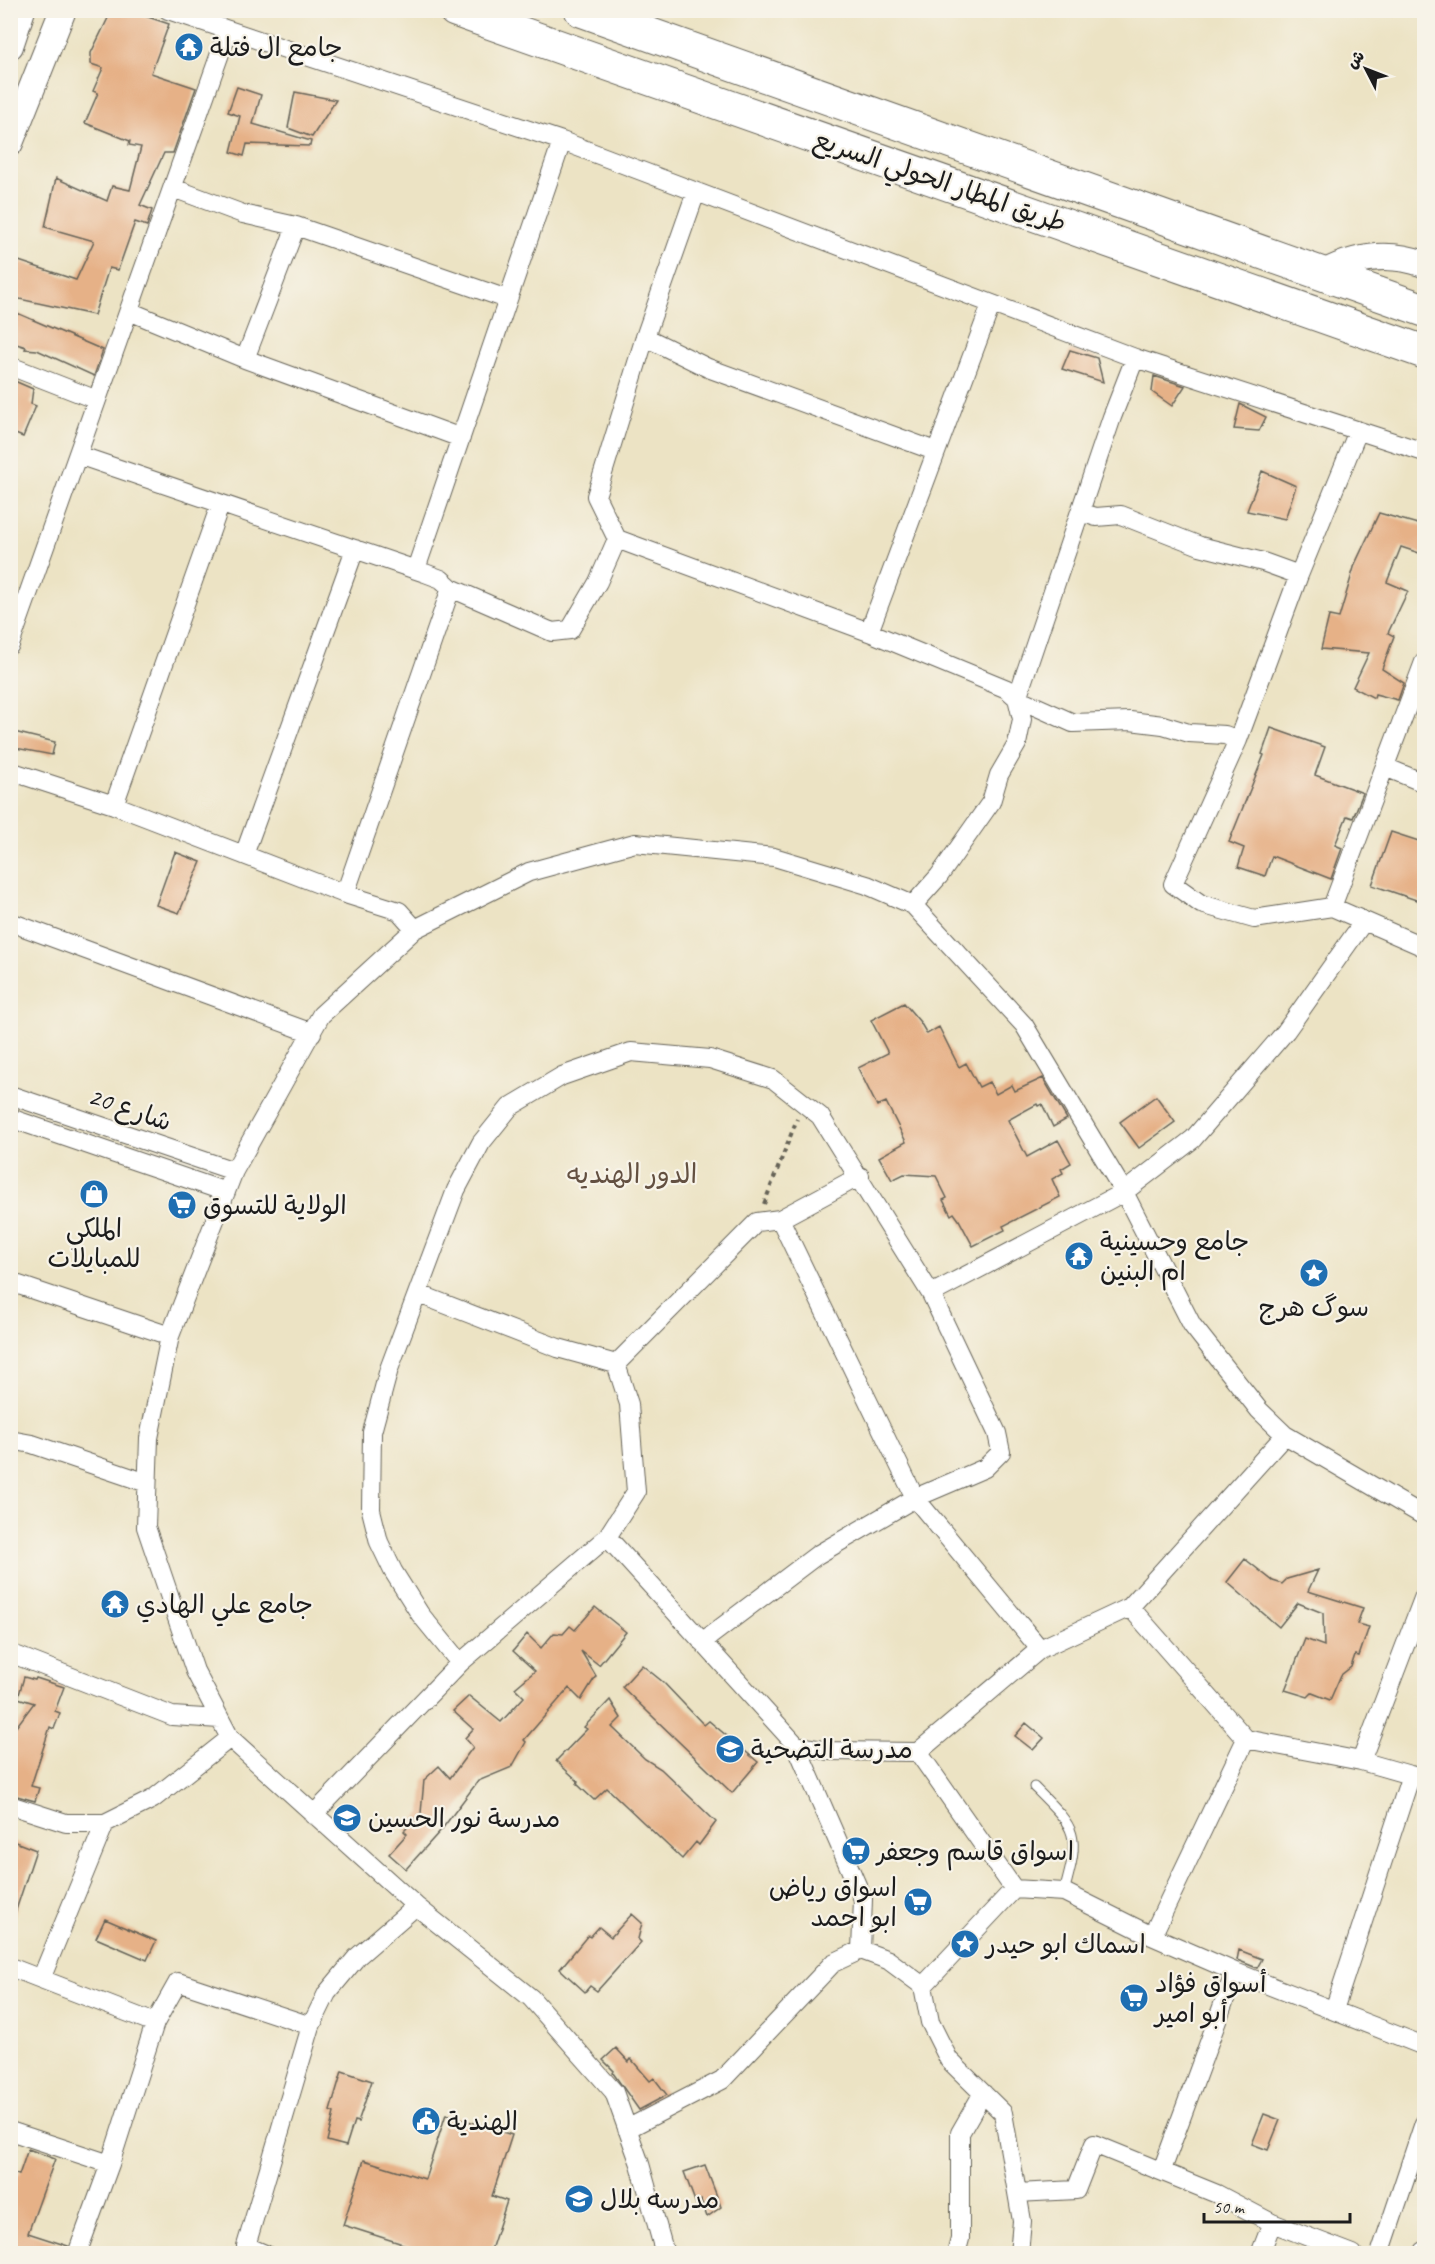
<svg xmlns="http://www.w3.org/2000/svg" width="1435" height="2264" font-family="Caveat,'Playpen Sans Arabic',sans-serif">
<style>
.building{fill:#e6b187}
.lines{fill:none;stroke-linecap:round;stroke-linejoin:round}
.lane-casing{stroke:#656257;stroke-width:11}
.street-casing{stroke:#656257;stroke-width:20}
.secondary-casing{stroke:#656257;stroke-width:28}
.highway-casing{stroke:#656257;stroke-width:35}
.path{stroke:#656257;stroke-width:4;stroke-dasharray:4.5 4.5;stroke-linecap:butt}
.lane{stroke:#fff;stroke-width:9}
.street{stroke:#fff;stroke-width:18}
.secondary{stroke:#fff;stroke-width:26}
.highway{stroke:#fff;stroke-width:33}
.labels{text-anchor:middle;dominant-baseline:central;stroke-width:4.5;stroke-linejoin:round;paint-order:stroke}
.poi-label{font-size:26px;fill:#1c1c1c;stroke:#f7f3e8;text-anchor:start}
.street-label{font-size:26px;fill:#1c1c1c;stroke:#f7f3e8}
.neighbourhood-label{font-size:27px;fill:#635041;stroke:#f7f3e8}
</style>
<rect width="100%" height="100%" fill="#f7f3e8"/>
<filter id="ink" filterUnits="userSpaceOnUse"><feTurbulence type="fractalNoise" baseFrequency=".0167" numOctaves="2"/><feDisplacementMap in="SourceGraphic" scale="12" xChannelSelector="R" yChannelSelector="G"/><feConvolveMatrix kernelMatrix="1 2 1 2 8 2 1 2 1" color-interpolation-filters="sRGB"/></filter>
<filter id="wash" filterUnits="userSpaceOnUse"><feTurbulence type="fractalNoise" baseFrequency=".008" numOctaves="4" result="noise"/><feDisplacementMap in="SourceGraphic" scale="24" xChannelSelector="R" yChannelSelector="G"/><feGaussianBlur stdDeviation="1.35" result="paint"/><feColorMatrix in="noise" values="0 0 0 0 0 0 0 0 0 0 0 0 0 0 0 0 0 1.4 0 .05"/><feComposite in="paint" operator="in"/></filter>
<g filter="url(#wash)">
<rect width="100%" height="100%" fill="#ece3c4"/>
<g id="blocks">
<path class="building" d="M112,10H127L169,24L151,73L196,88L173,153H164L140,205L152,210L147,226L135,222L118,270L109,268L94,315L10,297V258L76,280L94,241L45,227L56,178L107,201L112,186L130,190L141,147L129,145L130,141L85,123L98,93L93,91L103,68L91,64V53Z
M237,87L261,95L253,124L311,141L310,146L247,144L244,156L231,152L240,116L228,112Z
M295,92L336,100L312,137L288,128Z
M10,310L103,350L94,376L37,350L25,349L26,347L10,342Z
M1070,350L1097,358L1103,382L1062,369Z
M1154,376L1185,386L1172,406L1152,392Z
M10,379L33,389L31,404L36,406L23,437L10,432Z
M1240,404L1266,417L1259,431L1234,429Z
M1262,471L1296,486L1285,519L1247,511Z
M1379,513L1425,526V555L1401,547L1387,582L1408,591L1388,633L1394,636L1382,669L1404,683L1398,700L1375,694L1374,698L1353,687L1369,653L1321,649L1329,616L1339,618L1355,564Z
M1271,728L1325,747L1315,775L1363,793L1353,818L1347,816L1335,845L1342,848L1331,879L1272,856L1265,876L1238,867L1244,848L1229,842L1264,755L1262,754Z
M10,731L55,742L52,755L10,747Z
M1391,832L1425,843V903L1372,885Z
M175,852L201,862L179,913L156,905Z
M904,1003L920,1022L927,1034L939,1027L959,1067L966,1063L979,1087L989,1082L996,1094L1012,1085L1015,1091L1043,1078L1067,1119L1053,1127L1042,1104L1038,1106L1037,1104L1008,1120L1027,1157L1058,1140L1071,1163L1061,1169L1063,1173L1052,1179L1060,1197L1003,1226L1005,1230L973,1246L959,1220L954,1213L951,1215L943,1200L947,1198L936,1176L904,1174L892,1180L879,1157L906,1142L886,1102L877,1106L858,1068L888,1053L871,1020Z
M1156,1096L1175,1122L1139,1148L1120,1122Z
M1245,1559L1273,1581L1282,1584L1287,1579L1318,1570L1308,1591L1363,1608L1357,1624L1369,1627L1359,1656L1355,1655L1351,1667L1341,1675L1330,1700L1312,1693L1308,1697L1285,1690L1305,1639L1324,1646L1323,1613L1298,1603L1279,1627L1227,1582Z
M595,1607L626,1632L599,1665L581,1651L596,1676L581,1700L569,1688L524,1740L526,1742L512,1767L478,1781L442,1829L406,1869L389,1854L407,1834L404,1831L421,1813L424,1780L439,1766L450,1778L473,1747L465,1738L473,1729L453,1711L469,1696L501,1722L524,1697L515,1688L535,1671L513,1651L527,1634L541,1648L554,1633L563,1634L570,1626L575,1630Z
M642,1665L663,1682L704,1725L709,1721L758,1762L732,1793L622,1687Z
M24,1677L35,1680L36,1678L64,1687L55,1711L60,1713L54,1729L50,1727L31,1786L39,1788L35,1801L10,1794V1735L34,1703L18,1698Z
M610,1700L621,1718L612,1727L645,1759L661,1769L716,1822L699,1845L696,1842L682,1859L607,1788L594,1800L577,1784L578,1781L556,1761L587,1729L584,1727Z
M1026,1723L1044,1738L1033,1750L1015,1736Z
M10,1840L36,1850L13,1919H10Z
M632,1914L642,1923L638,1939L641,1942L597,1991L590,1986L585,1992L560,1969L588,1935L590,1937L599,1927L611,1937Z
M105,1919L156,1941L147,1960L96,1938Z
M1239,1950L1262,1959L1257,1968L1237,1960Z
M616,2048L629,2062L631,2059L650,2081L654,2078L667,2095L639,2110L613,2073L614,2071L603,2060Z
M342,2071L372,2081L358,2122L354,2121L346,2146L327,2141L334,2113L330,2111Z
M446,2114L512,2135L492,2196L507,2201L490,2253H431L343,2225L364,2160L425,2179Z
M1264,2114L1280,2120L1268,2150L1252,2144Z
M28,2149L55,2159L28,2233L68,2246L66,2253H10V2172L19,2175Z
M705,2165L721,2207L707,2217L701,2200L696,2204L684,2172Z"/>
</g>
</g>
<g filter="url(#ink)">
<use href="#blocks" fill-opacity="0" stroke="#656257" stroke-width="1.5"/>
<g class="lines">
<g class="lane-casing">
<path id="lane" d="M1034,1787C1077,1830 1081,1832 1064,1892"/>
</g>
<g class="street-casing">
<path id="street" d="M168,10L562,141L1135,358L1424,452
M173,188L243,214L296,226L507,299
M696,192L645,337L596,496L617,539L869,632L1007,689L1017,698L1022,719L1017,744L999,775L991,802L939,876L913,905
M129,311L245,359L461,438
M645,337L708,368L935,451
M1135,358L1112,417L1017,698L1073,723L1130,721L1163,725L1189,733L1225,735L1238,740
M245,359L296,226
M10,366L97,400
M1358,431L1299,575L1238,740L1173,884L1201,904L1254,919L1332,907L1424,947
M78,455L425,573L441,579L451,588L552,632L570,630L598,582L617,539
M1080,512L1096,517L1121,515L1200,546L1263,562L1299,575
M416,569L562,141
M869,632L991,305
M10,645L228,31
M1385,767L1424,783
M10,771L114,805L345,894L399,911L415,929
M114,805L220,505
M244,855L355,549
M345,894L451,588
M1332,907L1424,662
M10,922L312,1033
M10,1095L234,1171
M10,1118L226,1192
M780,1219L915,1498L1040,1649
M10,1282L170,1336
M931,1294L1124,1192L1193,1139L1286,1031L1364,921
M616,1364L757,1222L780,1219L860,1176
M10,1440L32,1444L147,1483
M607,1537L796,1745L828,1751L918,1752L1040,1649L1130,1607L1285,1435
M1130,1607L1246,1739L1361,1761L1424,1779
M10,1653L172,1716L220,1719
M460,1663L420,1614L393,1571L379,1542L371,1510L372,1432L389,1369L456,1190L481,1143L510,1107L562,1076L631,1052L710,1059L773,1079L820,1116L931,1294L997,1433L1001,1452L985,1468L915,1498L817,1555L702,1642
M796,1745L863,1899L861,1950
M918,1752L1014,1889
M1361,1761L1424,1596
M10,1805L66,1823H105L153,1799L230,1738
M313,1815L460,1663L607,1537L636,1492L629,1404L616,1364L558,1348L419,1294
M1152,1936L1246,1739
M10,1967L155,2023
M41,1979L105,1823
M923,1986L1014,1889L1064,1892L1152,1936L1235,1972L1424,2046
M1334,2010L1411,1775
M627,2129L722,2080L833,1963L861,1950L888,1960L923,1986L930,2022L949,2060L1003,2113L1022,2221L1019,2254
M10,2131L110,2164
M1162,2170L1235,1972
M1017,2193L1076,2190L1094,2144L1217,2194L1272,2223L1353,2254
M77,2254L110,2164L155,2023L178,1982L311,2026
M265,2254L246,2246L311,2026L327,1993L357,1957L416,1906
M665,2254L640,2164L614,2092L531,1998L416,1906L230,1738L195,1671L146,1527L149,1438L170,1336L234,1171L321,1015L415,929L529,872L635,843L774,857L867,885L913,905L1024,1025L1124,1192L1192,1325L1259,1410L1285,1435L1424,1516
M956,2254L960,2239V2133L983,2093
M1260,2254L1272,2223
M1380,2254L1424,2123
M1424,2254V2251"/>
</g>
<g class="secondary-casing">
<path id="secondary" d="M10,46L22,10
M10,143L63,10
M1322,274C1355,256 1388,251 1424,264"/>
</g>
<g class="highway-casing">
<path id="highway" d="M455,10L1424,352
M581,10L1424,310"/>
</g>
<path class="path" d="M764,1204L797,1119"/>
<use href="#lane" class="lane"/>
<use href="#street" class="street"/>
<use href="#secondary" class="secondary"/>
<use href="#highway" class="highway"/>
</g>
</g>
<defs>
<g id="temple-disc" transform="scale(1.5)"><circle r="9.5" fill="#1f6fb2" stroke="#f7f3e8"/><path d="M0-6L5-2H3V0L6.5 2.5H4V6H1.5V3h-3V6H-4V2.5H-6.5L-3 0V-2H-5Z" fill="#fff"/></g>
<g id="shop-disc" transform="scale(1.5)"><circle r="9.5" fill="#1f6fb2" stroke="#f7f3e8"/><path d="M-5-2.5h2.3a2.7 3.5 0 0 1 5.4 0H5L5.5 6h-11ZM-1.5-2.5h3a1.5 2.3 0 0 0-3 0Z" fill="#fff"/></g>
<g id="supermarket-disc" transform="scale(1.5)"><circle r="9.5" fill="#1f6fb2" stroke="#f7f3e8"/><path d="M-6-5.5h2.5l.6 2H6L4.5 2H-2.5L-4.4-4H-6ZM-1.5 3.2a1.3 1.3 0 1 0 .1 0ZM3 3.2a1.3 1.3 0 1 0 .1 0Z" fill="#fff"/></g>
<g id="sight-disc" transform="scale(1.5)"><circle r="9.5" fill="#1f6fb2" stroke="#f7f3e8"/><path d="M0-6L1.8-2.2L6-1.7L2.9 1.2L3.7 5.4L0 3.3L-3.7 5.4L-2.9 1.2L-6-1.7L-1.8-2.2Z" fill="#fff"/></g>
<g id="school-disc" transform="scale(1.5)"><circle r="9.5" fill="#1f6fb2" stroke="#f7f3e8"/><path d="M0-5L7-2L0 1L-7-2ZM-4 1L0 2.5L4 1V4Q0 6-4 4Z" fill="#fff"/></g>
<g id="civic-disc" transform="scale(1.5)"><circle r="9.5" fill="#1f6fb2" stroke="#f7f3e8"/><path d="M-.6-6.5H3V-4.5H.6V-3L4-1V1h2V6H-6V1h2V-1L-.6-3ZM-1.2 2.5V6h2.4V2.5Z" fill="#fff"/></g>
</defs>
<g fill-rule="evenodd">
<use href="#temple-disc" x="189" y="47"/>
<use href="#shop-disc" x="94" y="1194"/>
<use href="#supermarket-disc" x="182" y="1205"/>
<use href="#temple-disc" x="1079" y="1256"/>
<use href="#sight-disc" x="1314" y="1273"/>
<use href="#temple-disc" x="115" y="1604"/>
<use href="#school-disc" x="730" y="1749"/>
<use href="#school-disc" x="347" y="1818"/>
<use href="#supermarket-disc" x="856" y="1851"/>
<use href="#supermarket-disc" x="918" y="1902"/>
<use href="#sight-disc" x="965" y="1944"/>
<use href="#supermarket-disc" x="1134" y="1998"/>
<use href="#civic-disc" x="426" y="2121"/>
<use href="#school-disc" x="579" y="2199"/>
</g>
<g class="labels">
<g class="poi-label">
<text x="210" y="47">جامع ال فتلة</text>
<text x="203" y="1205">الولاية للتسوق</text>
<text x="94" y="1228" text-anchor="middle">الملكي<tspan x="94" dy="30">للمبايلات</tspan></text>
<text x="1100" y="1241">جامع وحسينية<tspan x="1100" dy="30">ام البنين</tspan></text>
<text x="1314" y="1307" text-anchor="middle">سوگ هرج</text>
<text x="136" y="1604">جامع علي الهادي</text>
<text x="751" y="1749">مدرسة التضحية</text>
<text x="368" y="1818">مدرسة نور الحسين</text>
<text x="877" y="1851">اسواق قاسم وجعفر</text>
<text x="897" y="1887" text-anchor="end">اسواق رياض<tspan x="897" dy="30">ابو احمد</tspan></text>
<text x="986" y="1944">اسماك ابو حيدر</text>
<text x="1155" y="1983">أسواق فؤاد<tspan x="1155" dy="30">أبو امير</tspan></text>
<text x="447" y="2121">الهندية</text>
<text x="600" y="2199">مدرسه بلال</text>
</g>
<g class="street-label">
<text transform="translate(940 181) rotate(19)">طريق المطار الحولي السريع</text>
<text transform="translate(130 1109) rotate(19)">شارع 20</text>
</g>
<g class="neighbourhood-label">
<text x="632" y="1174">الدور الهنديه</text>
</g>
</g>
<rect width="1435" height="2264" fill="none" stroke="#f7f3e8" stroke-width="36"/>
<g transform="translate(1366 69) rotate(312)" stroke="#f7f3e8" stroke-width="4.5" paint-order="stroke">
<path d="M0-4.5L10 22L0 15L-10 22Z" fill="#1c1c1c"/>
<text y="-9" font-size="16" font-weight="bold" text-anchor="middle" fill="#1c1c1c">ش</text>
</g>
<path d="M1204 2213v9h146v-9" fill="none" stroke="#1c1c1c" stroke-width="3"/>
<text x="1213" y="2213" font-size="18" fill="#1c1c1c" stroke="#f7f3e8" stroke-width="4.5" paint-order="stroke">50 m</text>
</svg>
